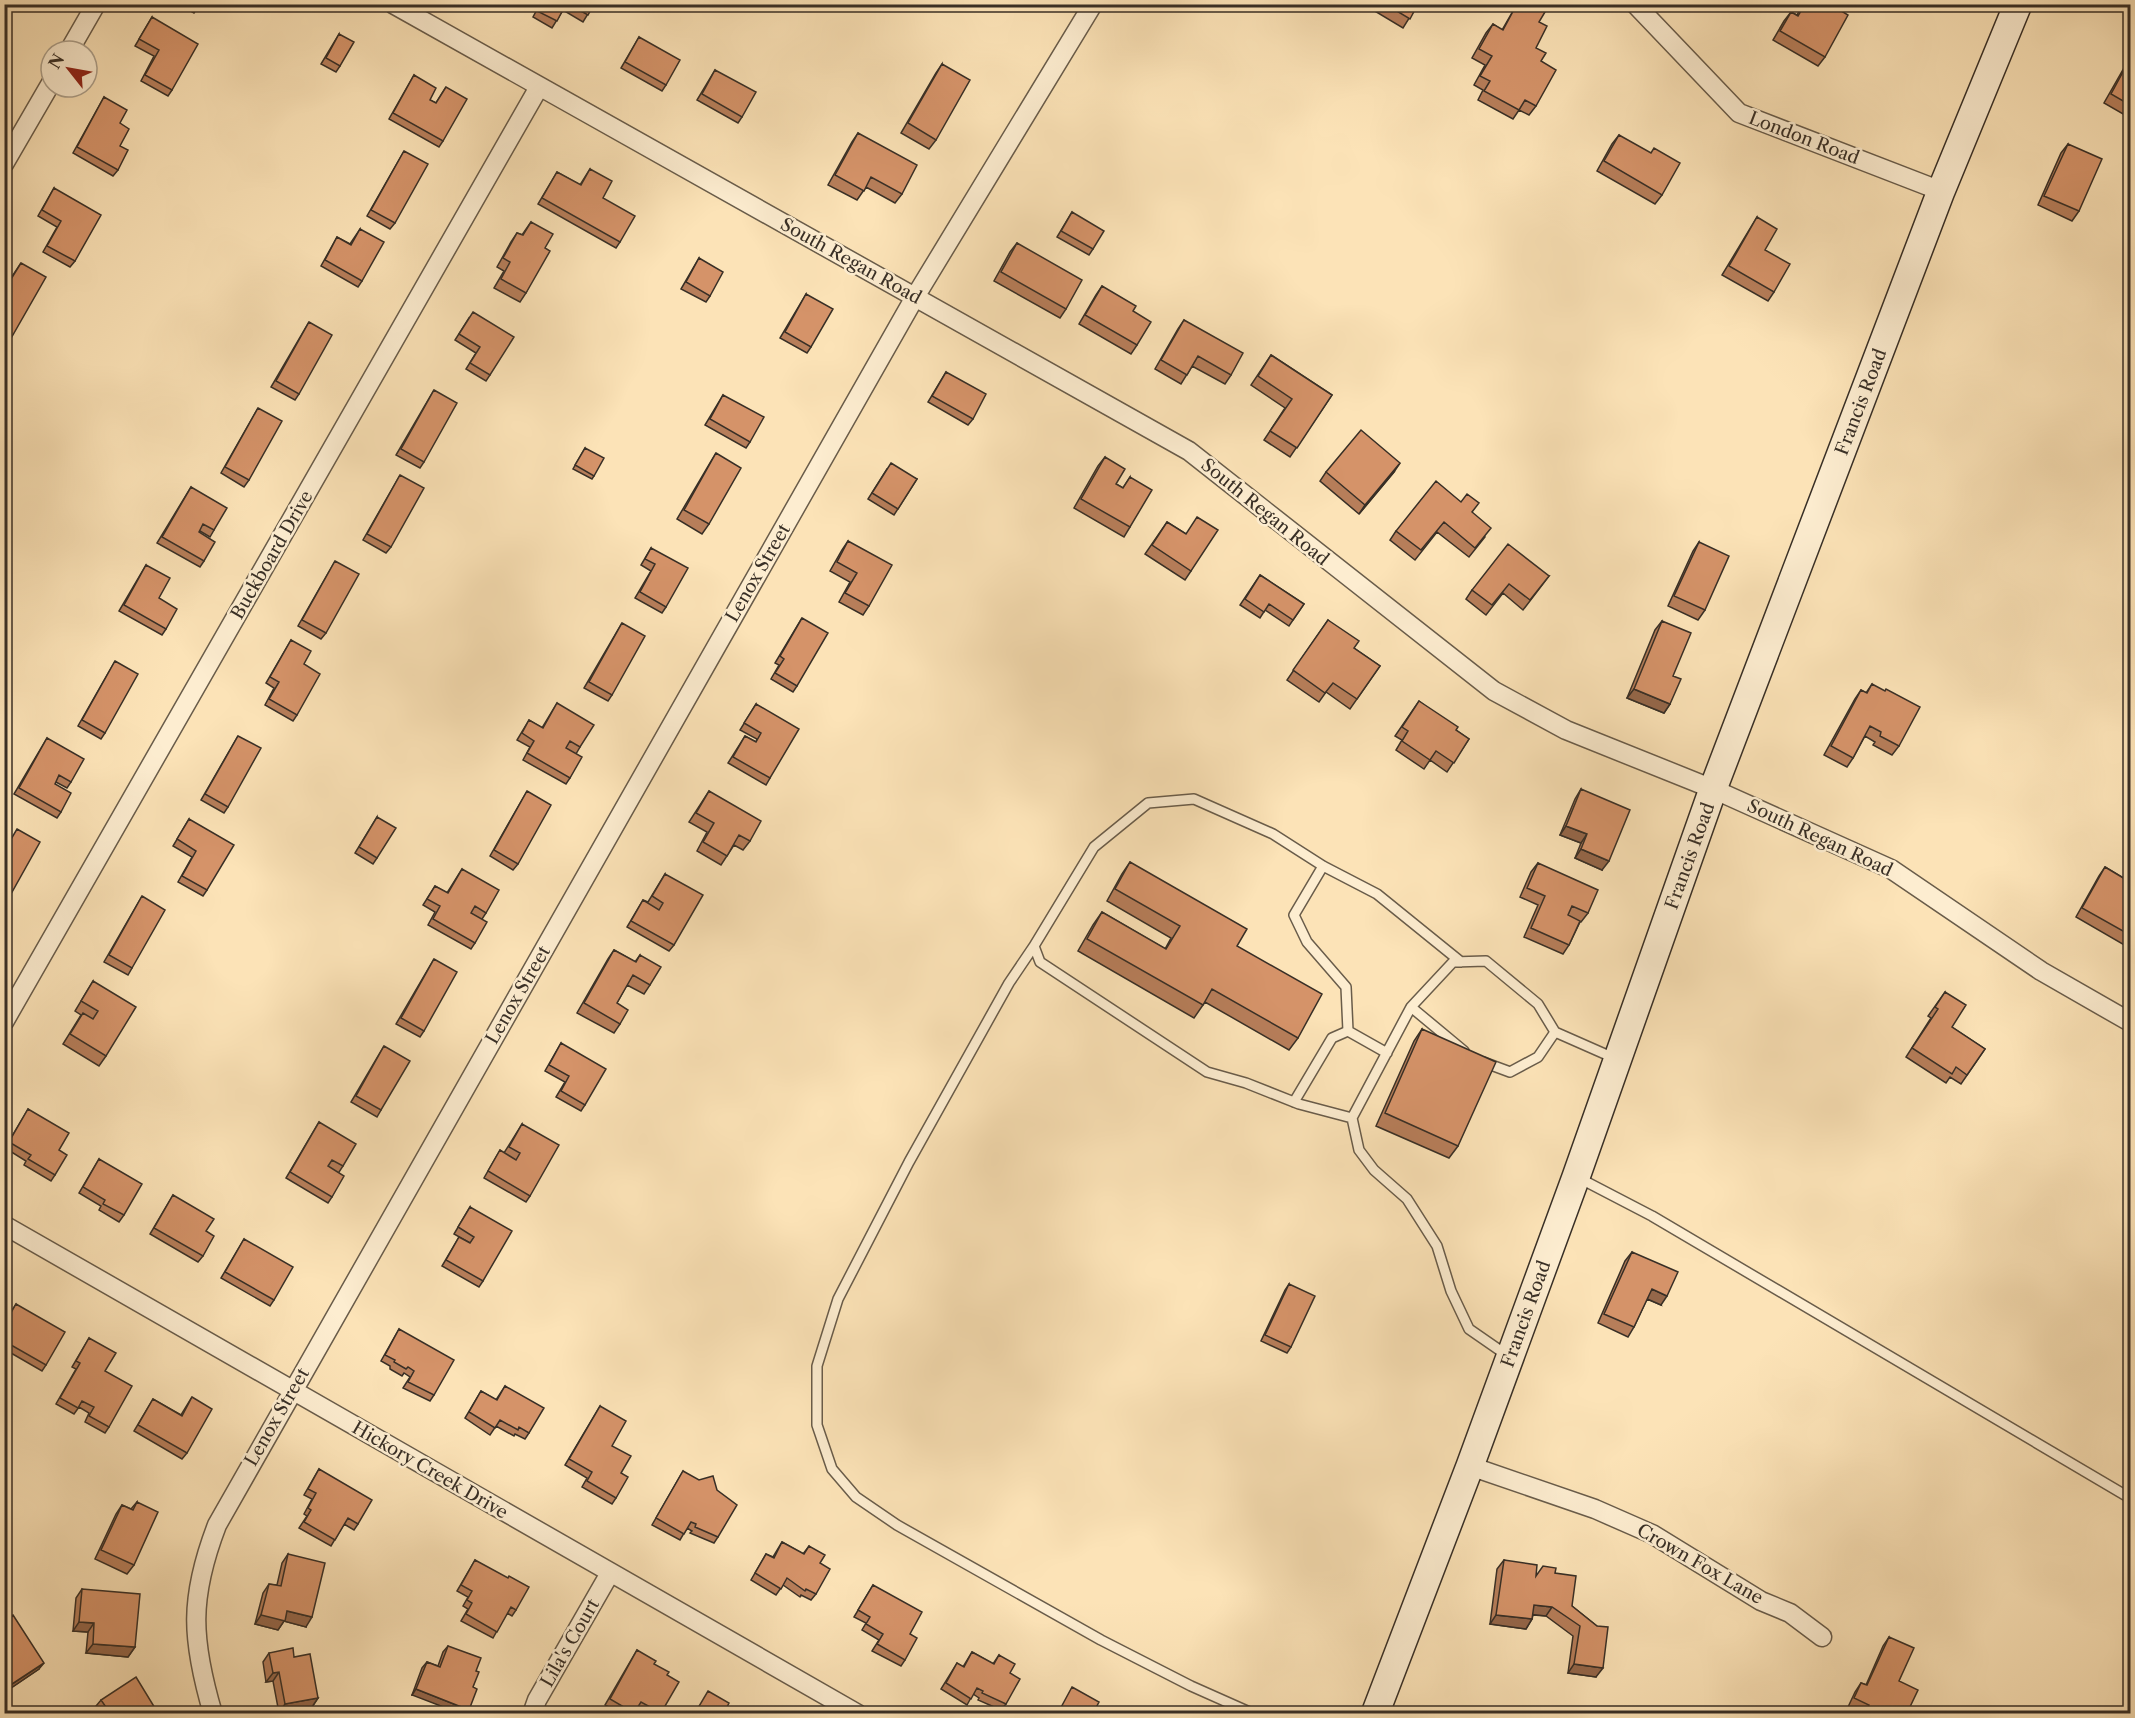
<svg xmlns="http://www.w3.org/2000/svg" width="2135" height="1718" font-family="'Libre Caslon Text',serif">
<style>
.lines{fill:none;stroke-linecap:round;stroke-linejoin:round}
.lane-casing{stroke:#695c4a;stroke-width:12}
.street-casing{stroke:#695c4a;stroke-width:21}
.secondary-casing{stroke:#382f26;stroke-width:30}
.lane{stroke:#fdedd0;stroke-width:9}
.street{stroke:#fdedd0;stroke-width:18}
.secondary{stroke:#fdedd0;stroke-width:27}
.wall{fill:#b77e5a;stroke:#382f26;stroke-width:1.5}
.shaded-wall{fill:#95674a;stroke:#382f26;stroke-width:1.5}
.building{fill:#d59369;stroke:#382f26;stroke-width:1.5}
.labels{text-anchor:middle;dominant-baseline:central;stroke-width:5;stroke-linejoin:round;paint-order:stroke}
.street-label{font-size:18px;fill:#382f26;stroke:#fdedd0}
</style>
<rect width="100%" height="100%" fill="#fce3b7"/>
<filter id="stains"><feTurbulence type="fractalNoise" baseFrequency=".00333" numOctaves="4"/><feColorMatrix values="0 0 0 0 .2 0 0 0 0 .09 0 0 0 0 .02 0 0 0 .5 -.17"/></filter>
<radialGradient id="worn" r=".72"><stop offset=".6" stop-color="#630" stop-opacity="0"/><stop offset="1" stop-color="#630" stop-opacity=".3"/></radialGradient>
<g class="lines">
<g class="lane-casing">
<path id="lane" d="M1323,866L1294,915L1307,942L1346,987L1348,1031
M1034,946L1009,983L909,1162L838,1299L817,1366V1425L832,1469L856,1497L897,1525L1101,1640L1191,1686L1254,1714
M1411,1007L1464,1051
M1483,1062L1510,1072L1538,1057L1555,1032
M1294,1102L1332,1038L1348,1031L1387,1053
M1352,1118L1299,1104L1246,1083L1207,1072L1040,962L1034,946L1094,847L1148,803L1194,799L1273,834L1323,866L1377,894L1461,962
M1577,1177L1652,1216L2130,1498
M1508,1356L1469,1329L1451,1291L1437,1246L1407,1199L1374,1170L1359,1150L1352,1118L1411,1007L1453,962L1486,961L1538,1004L1555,1032L1614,1058"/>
</g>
<g class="street-casing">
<path id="street" d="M393,4L1189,451L1494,691L1566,730L1713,789L1891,869L2041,971L2130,1022
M1635,4L1739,113L1941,191
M69,51L96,4
M4,164L51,83
M4,1022L539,87
M4,1225L858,1714
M1470,1466L1595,1509L1652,1534L1761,1601L1790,1613L1822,1637
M213,1714C191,1639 189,1598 217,1525L915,297L1093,4
M532,1714L537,1700L610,1573"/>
</g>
<g class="secondary-casing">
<path id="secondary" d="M1375,1714L1470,1466L1576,1177L1713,789L1941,191L2018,4"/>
</g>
<use href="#lane" class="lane"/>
<use href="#street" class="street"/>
<use href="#secondary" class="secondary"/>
</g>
<path class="wall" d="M178,4H200L194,13Z
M540,4H594L583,22L563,10L552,28L533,17Z
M1363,4H1418L1403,28Z
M1517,4H1531L1539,22L1536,48L1541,61L1536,106L1529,115L1519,110L1513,119L1478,100L1483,90L1474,85L1485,65L1472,58L1486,33L1493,24L1502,30Z
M1803,4H1830L1825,57L1818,66L1773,40L1784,21L1791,12L1797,15Z
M152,17L172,90L168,96L141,81L154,56L135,46Z
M339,34L340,66L336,72L321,64Z
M639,37L666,85L662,91L621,68Z
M2130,59V118L2104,103L2124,68Z
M942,64L936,140L929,149L901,133L936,73Z
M715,70L742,117L738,123L697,100Z
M414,75L430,100L436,103L446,87L443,141L439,147L389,119Z
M104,97L120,123V146L118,170L113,176L73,153Z
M858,133L902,194L895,203L866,187L857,200L828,185L852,142Z
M1619,135L1662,195L1655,204L1597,171L1612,144Z
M2068,144L2079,211L2072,221L2038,205L2061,153Z
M404,151L395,223L390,229L367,216Z
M590,169L620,242L616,248L538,204L557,172L580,185Z
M54,188L75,261L70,267L43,252L57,227L38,216Z
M1072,212L1093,249L1089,255L1057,237Z
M1757,217L1774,292L1768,301L1722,275L1751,227Z
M531,222L545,248L526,293L520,302L494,288L504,271L497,267L511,242L517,233L522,235Z
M360,229L362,281L358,287L321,266L337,237L350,244Z
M1017,243L1066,309L1060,318L994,281L1010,252Z
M699,258L710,296L706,302L681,289Z
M21,263L10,340L4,347V282L7,284Z
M1102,286L1133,311L1137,345L1131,354L1079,324L1096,295Z
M806,294L811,347L807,353L780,338Z
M469,318L490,375L486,381L466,369L476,353L455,340Z
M1184,320L1231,375L1225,384L1192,366L1181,384L1155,369L1178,329Z
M309,322L299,394L295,400L271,387Z
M1271,355L1332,395L1290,457L1264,440L1285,408L1251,385Z
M946,372L973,419L968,425L928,402Z
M434,390L424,462L420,468L396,455Z
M723,395L750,442L746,448L705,425Z
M258,408L249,480L244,487L221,473Z
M585,448L594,476L592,479L573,469Z
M716,453L709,524L702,534L677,519L710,463Z
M1105,457L1116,484L1123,488L1130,477V527L1124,537L1074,508L1098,466Z
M887,469L917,479L894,515L868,499Z
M1326,472H1394L1359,514L1320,481Z
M400,475L391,547L386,553L363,540Z
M191,487L214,530L210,537L200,531L199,532L204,561L200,567L157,543Z
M1472,512L1485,537L1469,557L1437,532L1415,560L1390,540L1396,531Z
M1167,522L1186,534L1191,571L1185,580L1145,554Z
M848,541L869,606L863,615L839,602L850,582L830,571L842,550Z
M1699,542L1705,610L1698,620L1668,606L1693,551Z
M651,548L666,607L662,613L635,598L651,571L641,565Z
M335,561L326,633L321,639L298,626Z
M146,565L159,598L166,629L162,635L119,611Z
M1260,575L1304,604L1289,626L1265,610L1260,618L1240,605Z
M1549,576L1523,610L1503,593L1486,615L1466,599L1472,590Z
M802,618L797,686L793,692L771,679L779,665L775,663Z
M1328,620L1354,648L1380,666L1350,709L1326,692L1319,702L1287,680Z
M1662,621L1673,676L1670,704L1664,713L1627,698L1655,630Z
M622,623L612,695L608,701L584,688Z
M291,640L304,664L297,715L293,721L265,705L274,688L266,683Z
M115,661L105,733L101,739L78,726Z
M1872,684L1899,746L1892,755L1873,745L1875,742L1865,736L1853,758L1847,767L1824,755L1855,699L1861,690L1866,693Z
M1419,701L1456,730L1469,739L1447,772L1430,760L1424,769L1396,750L1402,740L1395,736Z
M557,703L580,747L576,754L570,778L566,784L523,760L530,747L517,740L529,720L542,728Z
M756,704L770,778L766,785L728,763L745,736L756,742L757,739L740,730Z
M238,736L228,807L224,813L201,800Z
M47,738L71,782L67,788L56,782L55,784L61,812L57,818L14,794Z
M1581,789L1602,870L1575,858L1581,843L1560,835L1575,799Z
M527,791L518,864L513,870L490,856Z
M709,791L750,841L743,850L734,845L721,865L697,851L707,832L689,822Z
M377,817V858L373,864L355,853Z
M189,819L207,890L203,896L178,882L192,857L173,846Z
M1130,862L1237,946L1298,1038L1289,1050L1205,1002L1194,1018L1078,951L1093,925L1102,912L1165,949L1171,938L1107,901L1122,874Z
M1538,863L1588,913L1581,922H1580L1569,945L1563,954L1524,937L1538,905L1520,897L1531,872Z
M2105,867L2130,882V938L2126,946L2076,917L2099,876Z
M462,869L486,913L482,919L475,943L471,949L428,925L435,912L423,905L435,886L447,893Z
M665,874L674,945L669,951L627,927L643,900L648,902Z
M142,896L132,968L128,975L104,962Z
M614,950L635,962L640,955L650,985L644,994L627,985L617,1003L620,1024L614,1033L577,1013L608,959Z
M434,959L424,1031L420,1037L396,1024Z
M93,981L106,1056L99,1066L63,1044L81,1015L75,1011Z
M1945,992L1952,1027L1985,1049L1961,1084L1950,1077L1946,1083L1906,1057L1931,1018L1928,1016Z
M1422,1029L1458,1146L1449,1158L1376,1126L1414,1041Z
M561,1043L585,1105L581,1111L556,1097L565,1082L545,1071Z
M384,1046L381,1110L377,1117L351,1102Z
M28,1109L59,1150L55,1175L51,1181L24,1165L26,1161L5,1148Z
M319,1122L343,1166L339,1172L332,1197L328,1203L286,1178Z
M522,1124L530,1196L526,1202L484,1178L500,1150L504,1153Z
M99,1159L124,1215L119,1222L99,1210L101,1206L79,1193Z
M173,1195L206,1231L203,1256L198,1262L150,1234Z
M470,1207L483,1281L479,1287L442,1266L459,1237L470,1243L454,1234Z
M244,1239L274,1300L270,1306L221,1278Z
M1632,1252L1661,1305L1647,1299L1634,1327L1628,1337L1598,1323L1625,1261Z
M1289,1284L1291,1347L1287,1353L1261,1341L1285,1290Z
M16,1304L46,1365L42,1371L4,1349V1323Z
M399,1329L434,1395L430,1401L403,1388L410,1377L404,1373L402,1376L390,1369V1366L381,1361Z
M89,1338L105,1371L109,1427L105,1433L85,1422L89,1413L79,1407L74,1414L56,1404L76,1369L72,1367Z
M505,1386L529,1433L525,1439L515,1434L514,1436L496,1426L490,1435L465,1418L481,1391L496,1400Z
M192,1397L187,1453L182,1459L134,1431L153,1399L181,1415Z
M600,1406L621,1473L616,1498L612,1504L582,1487L587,1478L565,1465Z
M319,1469L358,1524L354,1530L344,1524L331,1546L299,1528L307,1516L304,1514L312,1499L304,1495Z
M683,1471L718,1537L714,1543L690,1533L692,1531L687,1528L680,1540L652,1525Z
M137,1502L134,1565L127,1574L95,1559L116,1514L122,1505L131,1509Z
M782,1542L803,1554L809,1546L820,1563L816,1594L811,1600L801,1595L800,1597L783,1585L776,1595L751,1580L766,1554L773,1557Z
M288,1554L306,1627L284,1621L278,1630L255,1624L263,1593L269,1584L277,1585L282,1563Z
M475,1560L516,1610L512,1616L507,1613L493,1638L461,1621L468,1609L463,1606L468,1597L457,1591Z
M1504,1560L1536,1576L1555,1573L1572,1606L1597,1626L1596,1677L1568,1673L1573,1636L1546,1616L1533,1615L1532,1619L1526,1629L1490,1624L1497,1569Z
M873,1585L910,1634L905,1660L901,1666L872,1651L879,1640L862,1630L866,1623L854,1617Z
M82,1589L135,1647L128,1657L86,1653L88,1632L73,1631L76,1598Z
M4,1620L39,1669L5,1692Z
M1889,1637L1899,1681L1909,1709L1913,1713H1862L1848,1707L1855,1692L1861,1683L1866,1685L1883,1646Z
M448,1646L476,1671L473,1687L412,1695L422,1668L427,1662L438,1666L443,1652Z
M637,1650L667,1675L661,1713H645L637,1709L634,1713H620L605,1705Z
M972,1652L993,1664L999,1655L1010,1673L1006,1704L1001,1710L978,1700L979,1698L973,1694L967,1705L941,1689L957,1663L963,1667Z
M269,1653L294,1657L318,1698L312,1707L279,1713L273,1681L266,1682L263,1662Z
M101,1700L158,1713H101L96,1706Z"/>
<path class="shaded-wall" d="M1400,463L1394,472L1359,514L1365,505Z
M1634,689L1670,704L1664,713L1627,698Z
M1566,826L1587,834L1581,843L1560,835Z
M1581,849L1609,861L1602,870L1575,858Z
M1652,1289L1667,1296L1661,1305L1645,1298Z
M1534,1605L1552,1607L1546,1616L1528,1614Z
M287,1611L312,1617L306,1627L284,1621L278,1630L255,1624L261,1615Z
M1496,1615L1532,1619L1526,1629L1490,1624Z
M79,1622L94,1623L88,1632L73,1631Z
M93,1644L135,1647L128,1657L86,1653Z
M44,1663L39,1669L5,1692L9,1686Z
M1574,1664L1603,1668L1596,1677L1568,1673Z
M279,1672L273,1681L266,1682L273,1673Z
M416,1689L469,1710L466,1713H459L412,1695Z
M318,1698L312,1707L279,1713L285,1704Z"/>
<path class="building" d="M541,4H566L557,21L537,11Z
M568,4H594L588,15Z
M1385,4H1418L1410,19Z
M1517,4H1531L1545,12L1539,22L1547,26L1536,48L1546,53L1541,61L1556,70L1536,106L1525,100L1519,110L1484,91L1490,81L1480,76L1492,56L1479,49L1493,24L1503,30Z
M1805,4H1830L1848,15L1825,57L1780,31L1791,12L1798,16Z
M152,17L198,44L172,90L145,75L159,50L139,39Z
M339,34L354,42L340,66L326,58Z
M639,37L680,60L666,85L625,62Z
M2130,59V105L2111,94Z
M942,64L970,80L936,140L908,123Z
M715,70L756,92L742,117L702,94Z
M414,75L436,88L430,100L436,103L446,87L467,99L443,141L393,113Z
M104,97L127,110L120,123L129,129L120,146L128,150L118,170L77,147Z
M858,133L917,165L902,194L871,177L864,191L835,175Z
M1619,135L1651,153L1654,148L1680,163L1662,195L1604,161Z
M2068,144L2102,159L2079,211L2044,196Z
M404,151L428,164L395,223L371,210Z
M590,169L612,181L603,198L635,216L620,242L542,198L557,172L581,185Z
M54,188L101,215L75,261L47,246L61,221L42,210Z
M1072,212L1104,231L1093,249L1061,231Z
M1757,217L1777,229L1765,250L1790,264L1774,292L1729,266Z
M531,222L553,234L545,248L550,251L526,293L501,279L510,262L503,258L517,233L523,235Z
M360,229L384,242L362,281L325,260L337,237L351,245Z
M1017,243L1082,280L1066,309L1001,272Z
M699,258L723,272L710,296L686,282Z
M21,263L46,277L10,340L4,337V282L8,284Z
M1102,286L1136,306L1133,311L1151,322L1137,345L1085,315Z
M806,294L833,309L811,347L785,332Z
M473,312L514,337L490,375L470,363L480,347L459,334Z
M1184,320L1243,353L1231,375L1198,356L1187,375L1161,360Z
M309,322L332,335L299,394L276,381Z
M1271,355L1332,395L1297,448L1270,431L1292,399L1258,376Z
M946,372L986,394L973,419L932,396Z
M434,390L457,403L424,462L401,449Z
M723,395L764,417L750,442L710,419Z
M258,408L282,421L249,480L225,467Z
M1361,430L1400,463L1365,505L1326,472Z
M585,448L604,458L594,476L575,465Z
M716,453L741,468L709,524L684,510Z
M1105,457L1125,469L1116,484L1123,488L1130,477L1152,490L1130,527L1081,499Z
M891,463L917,479L898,509L872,493Z
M400,475L424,488L391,547L367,534Z
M1436,481L1461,502L1467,494L1479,503L1472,512L1491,528L1475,548L1444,522L1421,550L1396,531Z
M191,487L227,508L214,530L203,524L199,532L215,542L204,561L162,537Z
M1197,517L1218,530L1191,571L1152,545L1167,522L1186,534Z
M848,541L892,565L869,606L845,593L857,573L837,562Z
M1699,542L1729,556L1705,610L1674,596Z
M1508,544L1549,576L1530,600L1509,584L1492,605L1472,590Z
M651,548L688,568L666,607L640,592L655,564L645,559Z
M335,561L359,574L326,633L302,620Z
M146,565L170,578L159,598L177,609L166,629L124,605Z
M1260,575L1304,604L1293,620L1269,604L1264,612L1245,599Z
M802,618L828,633L797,686L775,673L784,659L780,656Z
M1328,620L1359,641L1354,648L1380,666L1357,699L1333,683L1325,693L1293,670Z
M1662,621L1691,633L1673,676L1681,679L1670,704L1634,689Z
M622,623L645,636L612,695L589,682Z
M291,640L311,651L304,664L320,674L297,715L269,699L279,682L270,677Z
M115,661L138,674L105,733L82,720Z
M1872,684L1885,691L1886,689L1920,707L1899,746L1880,736L1881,732L1870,726L1853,758L1831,746L1861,690L1867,693Z
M1419,701L1458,727L1456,730L1469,739L1454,763L1436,751L1430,760L1402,741L1408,731L1402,727Z
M557,703L594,725L580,747L570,741L566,748L582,757L570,778L527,753L534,741L522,733L529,720L543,728Z
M756,704L799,729L770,778L733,757L745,736L756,742L761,733L744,723Z
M238,736L261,748L228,807L205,794Z
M47,738L84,759L71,782L59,775L55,784L71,793L61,812L19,788Z
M1581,789L1630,810L1609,861L1581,849L1587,834L1566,826Z
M527,791L551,805L518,864L494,850Z
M709,791L761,821L750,841L739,835L727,856L703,842L714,823L696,813Z
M377,817L396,828L377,858L359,847Z
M189,819L234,845L207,890L182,876L196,851L177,839Z
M17,829L40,842L7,901L4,900V851Z
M1130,862L1247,929L1237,946L1322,994L1298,1038L1212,989L1203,1005L1087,939L1102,912L1166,949L1180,926L1115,889Z
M1538,863L1598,890L1588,913L1572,906L1568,915L1580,921L1569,945L1531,928L1545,896L1527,888Z
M2105,867L2130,882V935L2082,908Z
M462,869L499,890L486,913L475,906L471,913L487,922L475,943L433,919L440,906L427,899L435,886L448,893Z
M665,874L703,895L674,945L631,921L643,900L659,910L663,903L652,896Z
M142,896L165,910L132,968L109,955Z
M614,950L636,962L640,955L661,967L650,985L633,975L617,1003L628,1010L620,1024L584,1003Z
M434,959L457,972L424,1031L401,1018Z
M93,981L136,1007L106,1056L70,1034L83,1013L93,1019L98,1011L81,1001Z
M1945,992L1966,1005L1952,1027L1985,1049L1967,1075L1956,1067L1952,1074L1912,1048L1938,1009L1935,1007Z
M1422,1029L1496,1062L1458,1146L1385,1113Z
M561,1043L606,1069L585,1105L561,1091L569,1076L549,1065Z
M384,1046L410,1061L381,1110L356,1096Z
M28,1109L69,1133L59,1150L67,1155L55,1175L28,1159L31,1155L9,1142Z
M319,1122L356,1144L343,1166L332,1160L328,1166L344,1176L332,1197L290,1172Z
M522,1124L559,1145L530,1196L488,1171L500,1150L516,1160L520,1153L509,1147Z
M99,1159L142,1184L124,1215L103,1204L105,1200L83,1187Z
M173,1195L214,1219L206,1231L214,1236L203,1256L154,1228Z
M470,1207L512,1231L483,1281L446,1260L459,1237L470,1243L474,1237L458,1227Z
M244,1239L293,1267L274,1300L225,1272Z
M1632,1252L1678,1272L1667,1296L1652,1289L1634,1327L1604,1314Z
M1289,1284L1315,1296L1291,1347L1265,1335Z
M16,1304L65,1332L46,1365L4,1341V1325Z
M399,1329L454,1360L434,1395L408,1382L414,1371L408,1367L406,1369L394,1362L395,1360L385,1355Z
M89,1338L116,1353L105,1371L132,1386L109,1427L89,1416L94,1407L82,1401L78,1408L60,1398L80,1363L76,1361Z
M505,1386L544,1408L529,1433L519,1427L518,1430L500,1420L495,1428L469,1412L481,1391L497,1400Z
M192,1397L212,1409L187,1453L138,1425L153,1399L182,1416Z
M600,1406L626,1421L612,1446L631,1456L621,1473L628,1477L616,1498L587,1481L592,1472L569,1459Z
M319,1469L372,1500L358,1524L348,1518L335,1540L304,1522L311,1510L308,1508L316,1493L308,1489Z
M683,1471L699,1480L713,1476L717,1490L737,1505L718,1537L695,1527L696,1524L691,1522L684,1534L656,1518Z
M137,1502L158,1512L134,1565L101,1550L122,1505L133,1510Z
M782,1542L804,1554L809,1546L825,1555L820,1563L830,1569L816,1594L806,1589L805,1591L787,1578L781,1589L755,1573L766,1554L774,1558Z
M288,1554L325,1563L312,1617L287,1611L285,1621L261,1615L269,1584L281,1586Z
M475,1560L508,1578L509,1576L529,1587L516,1610L511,1607L497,1632L466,1614L472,1603L467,1600L472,1591L461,1585Z
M1504,1560L1537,1565L1536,1576L1543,1566L1556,1568L1555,1573L1576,1576L1572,1606L1597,1626L1608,1627L1603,1668L1574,1664L1580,1626L1552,1607L1534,1605L1532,1619L1496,1615Z
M873,1585L922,1612L910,1634L917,1638L905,1660L877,1644L883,1634L866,1624L870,1617L858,1610Z
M82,1589L140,1594L135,1647L93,1644L94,1623L79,1622Z
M13,1615L44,1663L9,1686L4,1678V1620Z
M1889,1637L1914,1648L1899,1681L1918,1690L1909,1709L1914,1712L1913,1713H1865L1869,1705L1854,1698L1861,1683L1867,1685Z
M448,1646L481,1658L476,1671L479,1672L473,1687L477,1689L469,1710L416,1689L427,1662L440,1667Z
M293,1648L294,1657L310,1654L318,1698L285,1704L279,1672L273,1673L269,1653Z
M637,1650L656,1661L654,1664L669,1672L667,1675L679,1682L661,1713L641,1702L634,1713L610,1699Z
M972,1652L994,1664L999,1655L1015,1664L1010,1673L1020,1679L1006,1704L982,1693L983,1691L977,1688L971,1699L946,1683L957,1663L964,1667Z
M136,1677L158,1713H110L101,1700Z
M1072,1687L1099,1702L1093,1713H1058Z
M708,1691L729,1703L727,1707L736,1713H695Z"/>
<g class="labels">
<g class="street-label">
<text transform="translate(1804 138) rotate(21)">London Road</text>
<text transform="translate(851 261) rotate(29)">South Regan Road</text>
<text transform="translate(1861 402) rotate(-69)">Francis Road</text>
<text transform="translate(1265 512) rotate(39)">South Regan Road</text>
<text transform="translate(272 555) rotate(-60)">Buckboard Drive</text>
<text transform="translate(758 573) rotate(-60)">Lenox Street</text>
<text transform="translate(1820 838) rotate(25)">South Regan Road</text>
<text transform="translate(1690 856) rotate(-70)">Francis Road</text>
<text transform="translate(518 995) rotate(-60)">Lenox Street</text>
<text transform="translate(1526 1314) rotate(-70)">Francis Road</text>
<text transform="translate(277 1417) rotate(-60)">Lenox Street</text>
<text transform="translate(430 1470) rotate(30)">Hickory Creek Drive</text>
<text transform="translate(1700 1564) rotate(30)">Crown Fox Lane</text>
<text transform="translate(570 1643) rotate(-60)">Lila's Court</text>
</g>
</g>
<rect width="2135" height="1718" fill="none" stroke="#fce3b7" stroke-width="24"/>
<rect x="6" y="6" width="2123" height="1706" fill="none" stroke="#382f26" stroke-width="3"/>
<rect x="12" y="12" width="2111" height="1694" fill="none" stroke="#382f26" stroke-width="1.5"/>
<g transform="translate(69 69) rotate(301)"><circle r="28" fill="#fdedd0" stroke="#aea18c" stroke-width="1.5"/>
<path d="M0-4.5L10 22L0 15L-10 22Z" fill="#8f2418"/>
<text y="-9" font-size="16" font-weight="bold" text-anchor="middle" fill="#382f26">N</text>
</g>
<rect width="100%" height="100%" filter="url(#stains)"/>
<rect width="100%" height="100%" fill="url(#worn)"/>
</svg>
